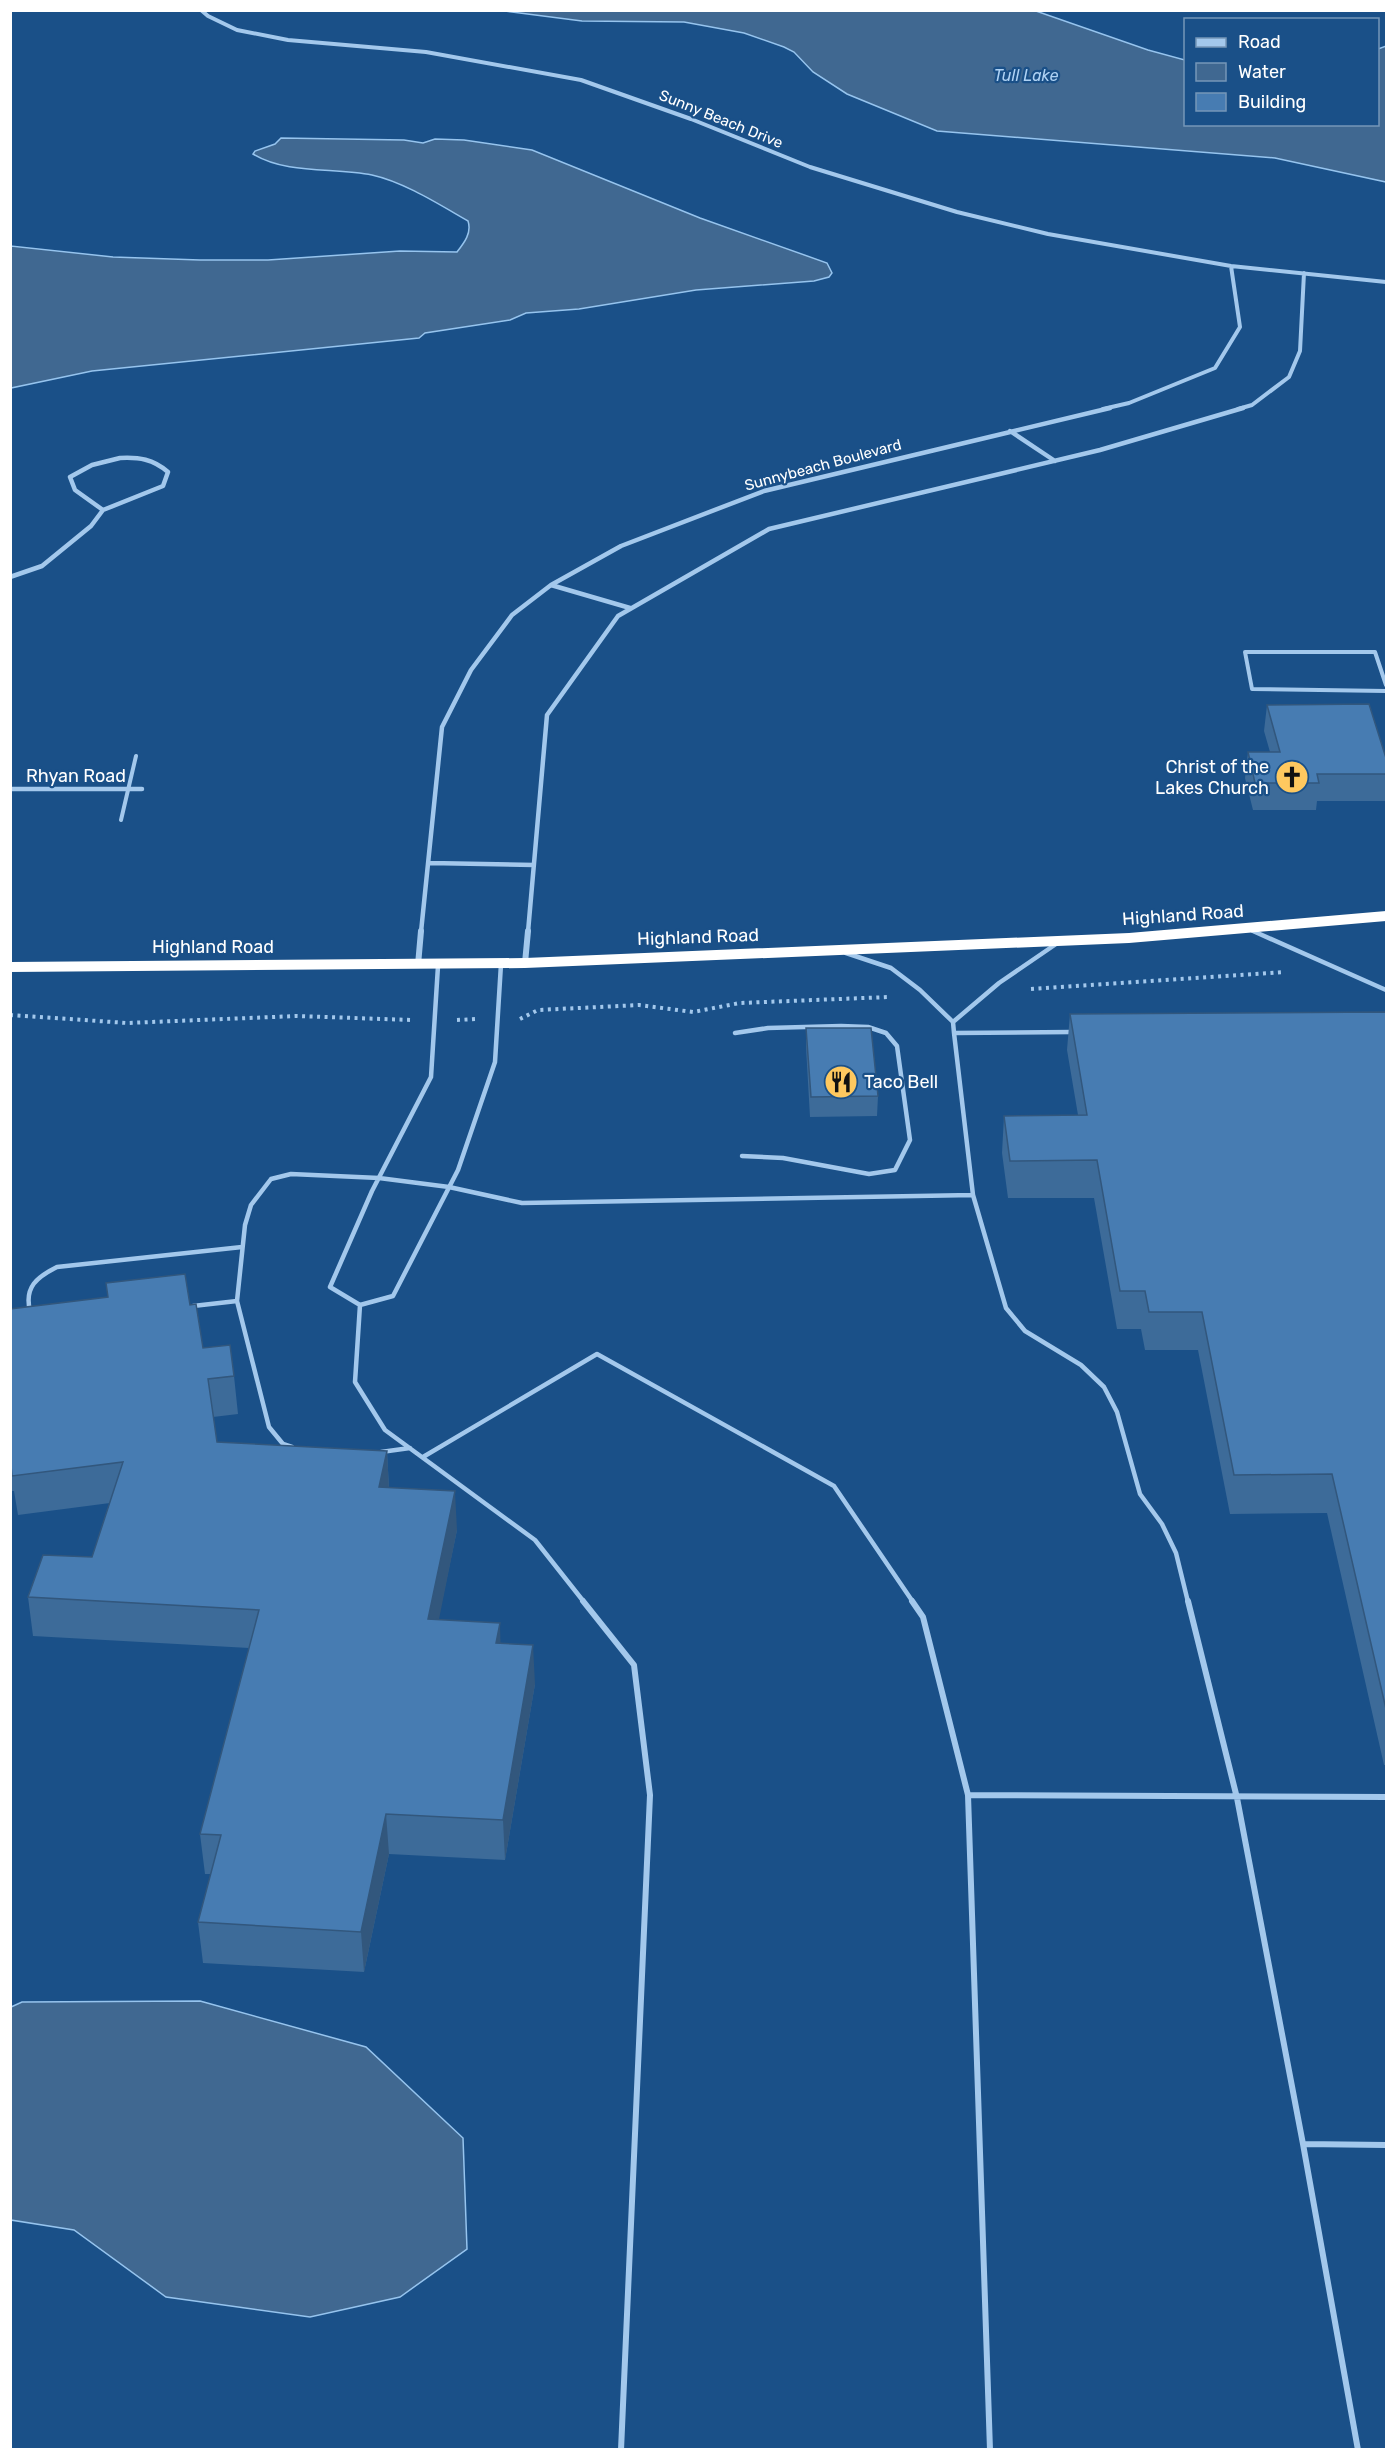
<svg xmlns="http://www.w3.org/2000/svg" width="1397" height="2460" font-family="Rubik,sans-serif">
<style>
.water{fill:#406891;stroke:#96c4ee;stroke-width:1.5}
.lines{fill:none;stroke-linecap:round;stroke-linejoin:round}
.path{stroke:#a3c8ec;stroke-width:4;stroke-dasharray:3 4.5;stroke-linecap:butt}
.lane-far2{stroke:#a3c8ec;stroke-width:4}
.lane-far1{stroke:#a3c8ec;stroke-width:4.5}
.lane{stroke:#a3c8ec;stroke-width:6}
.street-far2{stroke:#a3c8ec;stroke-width:4}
.street-far1{stroke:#a3c8ec;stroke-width:4.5}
.street{stroke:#a3c8ec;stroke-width:6}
.highway{fill:#fff;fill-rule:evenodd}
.wall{fill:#3d6b99}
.shaded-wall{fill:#32577d}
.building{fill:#477cb2;stroke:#32577d;stroke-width:1.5}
.labels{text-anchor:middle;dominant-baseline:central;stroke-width:4.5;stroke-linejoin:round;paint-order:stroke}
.far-street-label{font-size:15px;fill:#fff;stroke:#1a5088}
.far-water-label{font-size:16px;font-style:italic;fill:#afd2f4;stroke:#1a5088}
.poi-label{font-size:18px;fill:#fff;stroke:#1a5088;text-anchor:end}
.street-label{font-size:18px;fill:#fff;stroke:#1a5088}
</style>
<rect width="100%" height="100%" fill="#1a5088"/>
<path class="water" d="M505,11H1036L1148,50L1185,60L1186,124H1378V49L1386,46V182L1275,158L937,131L847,94L813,72L794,52L784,47L744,33L684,22L582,21Z
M281,138L404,140L423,143L435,139L464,140L532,150L700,218L827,263L832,273L829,277L814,281L696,290L579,309L526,313L510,320L425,333L419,338L92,371L11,388V246L113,257L200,260H268L400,251L457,252C464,243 472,233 468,221C440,205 404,182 372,175C334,167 288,175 253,154L255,151L275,144Z
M200,2001L366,2047L463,2138L467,2249L400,2297L310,2317L166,2297L74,2230L11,2220V2007L22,2002Z"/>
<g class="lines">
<path class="path" d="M1031,989L1284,972
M10,1015L127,1023L297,1016L411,1020
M520,1019L538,1010L639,1005L693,1012L740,1003L889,997
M457,1020L477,1019"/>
<path class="lane-far2" d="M1386,685L1375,652H1245L1252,689L1386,691
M121,820L136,756
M1251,930L1256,932"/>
<path class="lane-far1" d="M1253,931L1386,990
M846,953L891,968L920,990L953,1022L954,1033
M438,966L431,1077L372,1191L330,1287L360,1305L393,1296L458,1170L495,1062L501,964
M953,1022L999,983L1056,944
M735,1033L768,1028L841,1026L868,1027L886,1033L897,1046L910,1140L895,1170L869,1174L783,1158L742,1156
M973,1195L1006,1308L1025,1331L1081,1365L1104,1387L1117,1412L1140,1494L1162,1524L1176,1553L1188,1602
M360,1305L355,1382L385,1430L535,1540L584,1602
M193,1306L237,1301
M30,1311C24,1287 37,1277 57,1267L242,1247
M292,1447L283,1444L269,1427L237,1301L245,1225L251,1205L271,1179L291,1174L379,1178L449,1187L522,1203L973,1195L954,1033L1072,1032
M381,1452L410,1448
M423,1457L597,1354L834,1486L913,1602"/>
<path class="lane" d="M583,1601L634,1665L650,1795L621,2450
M912,1601L923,1617L968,1795L990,2450
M1188,1601L1237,1798L1303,2144L1386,2145
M968,1795L1386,1797
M1303,2144L1358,2450"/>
<path class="street-far2" d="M201,10L208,16L237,30L288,40L426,52L581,80L691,119L810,167L957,212L1048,234L1231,266L1386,282
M1103,409L1129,403L1215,368L1240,327L1231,266
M1238,409L1252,405L1289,377L1300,351L1304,273"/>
<path class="street-far1" d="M1010,431L1055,461
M120,458C139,457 153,459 168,472L163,486L103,510L75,490L70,477L92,465Z
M10,577L42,566L91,526L103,510
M551,585L630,608
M10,789H142
M430,863L534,865
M421,932L442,727L471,670L512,615L551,585L621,546L764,491L1110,408
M528,932L547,715L618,616L769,529L1100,450L1243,408"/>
<path class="street" d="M525,963L528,931
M418,965L421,931"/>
<path class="highway" d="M1386,911V921L1129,943L525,968L10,972V962L525,958L1129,933Z"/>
</g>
<path class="wall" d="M1267,705L1386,758V801H1317L1316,810H1253L1245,778L1248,752H1270L1264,731Z
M1386,1012V1765H1384L1327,1513L1230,1514L1198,1350H1145L1141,1329H1117L1094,1198H1008L1002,1153L1004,1116L1078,1115L1067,1050L1070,1014Z
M806,1028L878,1096L877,1116L810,1117L806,1047Z
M106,1283L190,1305L203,1348L234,1376L238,1414L213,1417L217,1442L387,1451L389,1488L457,1530L438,1620L500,1623V1643L535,1684L505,1860L389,1854L364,1972L203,1963L198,1922L211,1874H205L200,1834L249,1648L33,1636L28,1597L92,1557L110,1503L18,1515L14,1491H10V1309L108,1297Z"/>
<path class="shaded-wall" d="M387,1451L389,1489L379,1487Z
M455,1491L457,1530L431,1659L428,1619Z
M500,1623L501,1662L496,1643Z
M533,1645L535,1684L505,1860L503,1820Z
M386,1814L389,1854L364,1972L361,1932Z"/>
<path class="building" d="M1369,704L1386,758V774H1317L1319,783H1255L1248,752H1280L1267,705Z
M1386,1012V1709L1332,1474L1234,1475L1202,1312H1149L1145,1291H1120L1097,1160L1010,1161L1004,1116L1087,1115L1070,1014Z
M806,1028H871L878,1096L811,1097Z
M185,1274L190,1305L196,1304L203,1348L230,1345L234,1376L208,1379L217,1442L387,1451L379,1487L455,1491L428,1619L500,1623L496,1643L533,1645L503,1820L386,1814L361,1932L198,1922L221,1835L200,1834L259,1610L28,1597L43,1555L92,1557L123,1462L12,1476L10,1455V1309L108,1297L106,1283Z"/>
<defs>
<g id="church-disc" transform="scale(1.725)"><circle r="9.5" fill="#fec85f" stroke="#1a5088"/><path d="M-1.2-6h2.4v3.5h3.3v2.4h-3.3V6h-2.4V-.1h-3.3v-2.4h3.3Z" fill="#111"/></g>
<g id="restaurant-disc" transform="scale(1.725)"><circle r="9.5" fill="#fec85f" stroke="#1a5088"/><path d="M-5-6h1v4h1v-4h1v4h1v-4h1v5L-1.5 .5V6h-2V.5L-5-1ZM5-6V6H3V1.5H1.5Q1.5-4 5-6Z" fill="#111"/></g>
</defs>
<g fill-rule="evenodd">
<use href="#church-disc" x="1292" y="777"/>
<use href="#restaurant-disc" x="841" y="1082"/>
</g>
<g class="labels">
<g class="far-street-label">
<text transform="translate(721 119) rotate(22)">Sunny Beach Drive</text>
<text transform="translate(823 465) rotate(-15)">Sunnybeach Boulevard</text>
</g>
<g class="far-water-label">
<text x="1026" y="75">Tull Lake</text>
</g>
<g class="poi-label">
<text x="1269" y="767">Christ of the<tspan x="1269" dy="21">Lakes Church</tspan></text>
<text x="864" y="1082" text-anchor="start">Taco Bell</text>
</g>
<g class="street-label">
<text x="76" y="776">Rhyan Road</text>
<text transform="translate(1183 915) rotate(-4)">Highland Road</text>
<text transform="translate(698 937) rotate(-2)">Highland Road</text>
<text x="213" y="947">Highland Road</text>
</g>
</g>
<rect width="1397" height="2460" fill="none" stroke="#ffffff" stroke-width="24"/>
<rect x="1184" y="18" width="195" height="108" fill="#1a5088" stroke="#7696b8" stroke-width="1.5"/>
<rect x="1196" y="38" width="30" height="9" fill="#a3c8ec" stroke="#7696b8" stroke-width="1.5"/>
<text x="1238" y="48" font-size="18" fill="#ffffff">Road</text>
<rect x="1196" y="63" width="30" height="18" fill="#406891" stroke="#7696b8" stroke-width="1.5"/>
<text x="1238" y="78" font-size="18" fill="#ffffff">Water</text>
<rect x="1196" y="93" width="30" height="18" fill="#477cb2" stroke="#7696b8" stroke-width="1.5"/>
<text x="1238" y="108" font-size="18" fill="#ffffff">Building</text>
</svg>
